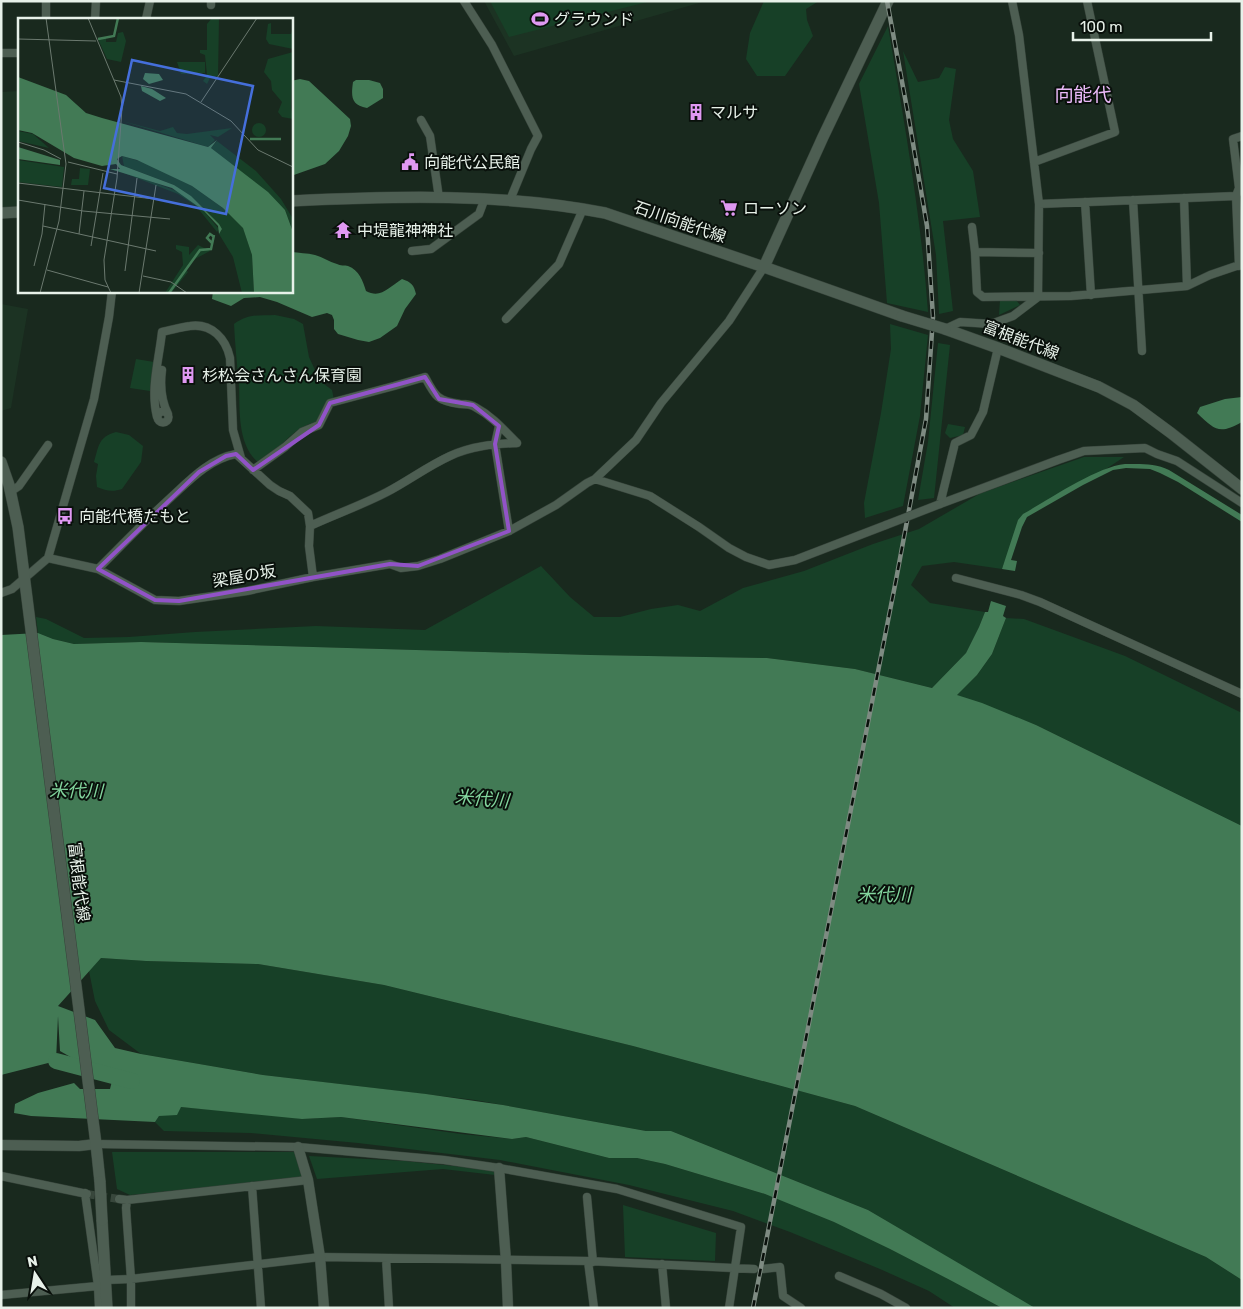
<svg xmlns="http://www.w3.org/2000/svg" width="1243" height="1309" font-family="Rubik,'Noto Sans JP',sans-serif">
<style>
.built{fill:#1c3323}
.green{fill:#174027}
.water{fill:#427a55}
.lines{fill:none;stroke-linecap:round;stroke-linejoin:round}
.river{stroke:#427a55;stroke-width:16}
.minor-tunnel{stroke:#38473c;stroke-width:8;stroke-dasharray:8 4;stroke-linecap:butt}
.minor-casing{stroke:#36433a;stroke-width:9}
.tertiary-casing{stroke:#36433a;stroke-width:11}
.secondary-casing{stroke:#36433a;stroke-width:12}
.minor{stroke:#4d5e52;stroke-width:8}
.tertiary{stroke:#4d5e52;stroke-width:10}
.secondary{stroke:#4d5e52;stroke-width:11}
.rail-casing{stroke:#7e8b82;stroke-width:4.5}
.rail{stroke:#09100b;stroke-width:2.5;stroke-dasharray:8;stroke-linecap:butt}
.minor-bridge-casing{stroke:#36433a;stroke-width:9;stroke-linecap:butt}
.secondary-bridge-casing{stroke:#36433a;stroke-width:12;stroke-linecap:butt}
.minor-bridge{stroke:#4d5e52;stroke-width:8}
.secondary-bridge{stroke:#4d5e52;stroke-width:11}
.marked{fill:none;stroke:#9153c7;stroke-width:4;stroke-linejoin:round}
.labels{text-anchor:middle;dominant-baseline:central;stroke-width:4;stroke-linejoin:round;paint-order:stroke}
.poi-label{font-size:16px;fill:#e7f1e9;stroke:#09100b;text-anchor:start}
.street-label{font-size:16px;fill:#e7f1e9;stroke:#09100b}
.water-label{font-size:18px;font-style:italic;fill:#83d69e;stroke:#09100b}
.quarter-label{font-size:19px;fill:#eab9f8;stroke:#09100b}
.inset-river{fill:none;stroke:#427a55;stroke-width:2.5}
.inset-road{fill:none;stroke:#6b796f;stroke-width:1}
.view{fill:#456fdb;fill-opacity:0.15;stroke:#456fdb;stroke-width:2.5}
.inset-edge{fill:none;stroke:#e7f1e9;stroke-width:2.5}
</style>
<rect width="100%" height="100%" fill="#19291e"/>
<path class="built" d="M484,1H706L514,56Z
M19,91V207L1,208V92Z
M1,304L28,309L11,408L1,411Z"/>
<path class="green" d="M490,1H651L509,37Z
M764,1H819L806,9L807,20L813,36L785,76H757L746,59L750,33Z
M888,26C904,121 921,215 928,312L887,303L879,203L859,84Z
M903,51L918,82L939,78L945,67L956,69L949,120L953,139L973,171L980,217L943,221L953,311L939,314L936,255Z
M1000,300H1016L1020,305L999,315Z
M275,315L294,319L303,324L309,357L320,381L332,390L334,400L324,411L316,422C299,426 287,438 276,451C271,456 267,461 260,464C237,446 240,412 239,385C237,365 235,344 234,324C249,313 258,316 275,315Z
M890,324L928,335L920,416L903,506L865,518L864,503L881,413L891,349Z
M938,343L950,345L934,498L918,500L928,442Z
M136,359L154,362L150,391L130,388Z
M948,424L965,427L963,435L950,438L945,433Z
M116,432L129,435L143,446L141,462L122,489C113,492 106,491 97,487L96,476L98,464L94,462C99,446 98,437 116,432Z
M1084,457H1124L1106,469L1035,507L1019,525L1002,569L954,562L922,566L911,585L930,603L985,612L979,627L966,653L932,688L855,669L767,658L591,655L141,642L74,644L53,639L38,633L36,617L46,619L84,638L129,637L195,632L316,626L425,630L541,566L570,597L594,617H620L651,609L678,605L700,611L743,588L804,571L873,544L919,529L981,493Z
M1006,618L1024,619L1125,656L1242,713V826L1036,725L956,695L977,675L992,654Z
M101,958L146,961L258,964L384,985L633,1046L855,1106L1206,1257L1242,1280V1308H1033L868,1210L671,1131H646L475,1100L263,1075L141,1054L109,1030L95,1001L89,971Z
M181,1107L270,1114L302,1119L341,1117L461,1134L512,1139L526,1137L609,1158H637L665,1164L765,1194L795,1205L855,1231L945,1277L1002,1308H955L929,1291L880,1269L790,1232L733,1211L629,1185L500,1160L358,1143L251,1133L164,1131L155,1122L159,1116Z
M112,1152H295L302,1178L130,1195L117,1189Z
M309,1156L405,1161L494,1170L495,1175L443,1169L317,1179Z
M623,1205L716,1233L715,1261L625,1257Z"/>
<path class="water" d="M300,79L309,81L350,119L351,126L348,136L339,151L325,164L291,176V81Z
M356,80H369L380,83L383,89V98L367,108C351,105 351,97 353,82Z
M291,252C299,253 307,253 315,255C323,257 329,262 337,264C340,266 345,265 348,266C359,270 363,281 366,291C381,299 389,287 402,279C411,282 414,285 416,294L405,309L397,326L380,338L369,342L358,340L338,334L334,329V320L332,315L327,313L312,317L277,302L260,297L244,298L231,306L212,299L213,291H291Z
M1242,397V422C1219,435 1215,430 1197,413L1200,407L1225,399Z
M1125,464C1141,464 1155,463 1169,470L1242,515V522L1178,482L1160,473L1150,469L1126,468L1113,470L1083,485L1027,517L1022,527L1011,560L1017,561L1015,571L1002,569L1018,520L1023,514C1050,499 1096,467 1125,464Z
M991,601L1006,606L1003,616L1006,618L992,654L977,675L957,695L982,703L1036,725L1242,826V1280L1206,1257L855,1106L633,1046L384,985L258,964L146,961L101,958L58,1006L95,1020L115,1048L141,1054L263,1075L426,1094L503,1105L646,1131H671L868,1210L1035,1308H1002L950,1280L890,1249L834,1222L765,1194L665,1164L637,1158H609L526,1137L512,1139L341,1117L302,1119L181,1107L177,1115L159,1116L155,1122L31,1116L14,1113L15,1104L38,1093L74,1083L80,1089H110L112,1081L108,1070L74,1059L60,1051L58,1016L56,1061L1,1075V635L38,633L53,639L74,644L141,642L591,655L767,658L855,669L932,688L966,653L979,627L985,612H988Z"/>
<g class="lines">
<path class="river" d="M56,1061L132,1081"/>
<path class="minor-tunnel" d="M87,1194L119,1199"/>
<g class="minor-casing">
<path id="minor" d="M211,1V5
M464,1L492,45L538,136L531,149L510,200
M1012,1L1019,35L1039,204L1038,297
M46,19V1
M95,19L96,1
M146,19L150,1
M1,53H19
M421,120L430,136L439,198
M1034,162L1115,132L1087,1
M1236,196L1239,266
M1184,198L1187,286
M1133,200L1142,351
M1085,202L1091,295
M1039,204L1236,196L1239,188L1233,139L1242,136
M972,227L975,252L977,292L983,297L1071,296L1187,286L1210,275L1242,264
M412,251L431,249L479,214L485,198
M975,252L1039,253
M506,319L559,264L583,209
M945,329L960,322L991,324L1013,316L1038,297
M162,370C160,385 161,400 168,414
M157.5 417a5.5 5.5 0 1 1 11 0a5.5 5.5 0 1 1-11 0Z
M157,417C150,389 159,360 162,332C172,330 181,327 190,326C212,323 226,339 230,358L233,430L241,458
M499,426L495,444L509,531
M253,470L285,447L302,432L319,425L330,403L394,386L425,377C435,396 437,401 460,404C465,404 471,404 475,407C492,416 504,430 517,443
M595,479L650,496L699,527L729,548L746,557L769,565L795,560L886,525
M10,492L19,486L48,445
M940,504L1058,460L1084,451L1145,448L1157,454L1177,461L1242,503
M940,504L955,443L971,435L983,412L998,348
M310,526C336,514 362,505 387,492C408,481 428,466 450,456C471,446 494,444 517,443
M48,558L94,399L109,317L112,291
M98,569C121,546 143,523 167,501C187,483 208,459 236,454L270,485L279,491L290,496L308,513L310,526L309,546L313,577
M956,578L1021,595L1040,602L1242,694
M1,593L12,589L48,558L98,569L155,600L179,601L247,591L313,577L390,564L401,568L418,566L440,559L509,531L556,505L587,483L595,479L636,440L661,403L729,321L764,267
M96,1144L298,1147L444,1160L499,1168L617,1189L741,1227L729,1308
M1,1176L87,1194
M252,1186L261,1308
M587,1197L593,1262
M119,1199L127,1200L308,1180
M127,1200L126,1208L131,1279V1308
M386,1258L389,1308
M588,1261L594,1308
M662,1264L666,1308
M763,1269L780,1267L783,1296L801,1308
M839,1276L881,1294L906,1308
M106,1280L131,1279L320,1257L588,1261L754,1269
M98,1286L99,1308
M1,1295L98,1286L85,1193"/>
</g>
<g class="tertiary-casing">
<path id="tertiary" d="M1,1145L79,1146L96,1144
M298,1147L308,1180L320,1257L324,1308
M499,1168L506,1261L508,1308"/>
</g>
<g class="secondary-casing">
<path id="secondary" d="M291,201C395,196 503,193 605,213L764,267L902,316
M1,213L19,212
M764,267L823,137L888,1
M945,329L998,348L1099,387L1133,405L1171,433L1242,489
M1,462L9,485L18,527L96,1144L100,1182
M102,1220L107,1308"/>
</g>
<use href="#minor" class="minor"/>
<use href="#tertiary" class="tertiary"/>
<use href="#secondary" class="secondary"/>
<g class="rail-casing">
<path id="rail" d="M753,1308L896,580L926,419L933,317L927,226L908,114L887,1"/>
</g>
<use href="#rail" class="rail"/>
<g class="minor-bridge-casing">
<path id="minor-bridge" d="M886,525L940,504"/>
</g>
<g class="secondary-bridge-casing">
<path id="secondary-bridge" d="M902,316L945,329
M100,1182L102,1220"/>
</g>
<use href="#minor-bridge" class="minor-bridge"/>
<use href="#secondary-bridge" class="secondary-bridge"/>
</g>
<path class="marked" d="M425,377L439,399L473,405L499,426L495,444L509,531L418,566L390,564L179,601L155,600L98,569L199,472L226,456L236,454L253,470L319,425L330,403Z"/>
<defs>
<g id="stadium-bare" transform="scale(1.35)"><path d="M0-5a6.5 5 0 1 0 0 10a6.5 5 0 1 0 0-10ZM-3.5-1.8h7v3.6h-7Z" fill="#df98f2" stroke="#09100b" stroke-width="2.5" paint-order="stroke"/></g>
<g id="building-bare" transform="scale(1.35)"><path d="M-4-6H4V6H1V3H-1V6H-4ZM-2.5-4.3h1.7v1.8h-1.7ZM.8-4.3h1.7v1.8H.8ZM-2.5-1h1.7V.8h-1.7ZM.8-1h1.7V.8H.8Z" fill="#df98f2" stroke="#09100b" stroke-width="2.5" paint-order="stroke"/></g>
<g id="civic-bare" transform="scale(1.35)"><path d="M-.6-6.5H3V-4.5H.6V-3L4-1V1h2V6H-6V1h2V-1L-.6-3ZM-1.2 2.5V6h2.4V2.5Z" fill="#df98f2" stroke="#09100b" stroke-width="2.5" paint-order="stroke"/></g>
<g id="supermarket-bare" transform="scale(1.35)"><path d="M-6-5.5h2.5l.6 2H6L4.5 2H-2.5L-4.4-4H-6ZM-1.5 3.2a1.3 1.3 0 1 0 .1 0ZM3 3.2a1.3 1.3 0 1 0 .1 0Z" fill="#df98f2" stroke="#09100b" stroke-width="2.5" paint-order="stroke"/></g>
<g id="temple-bare" transform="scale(1.35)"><path d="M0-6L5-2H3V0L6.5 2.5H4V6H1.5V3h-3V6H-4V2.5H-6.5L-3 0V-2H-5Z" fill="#df98f2" stroke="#09100b" stroke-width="2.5" paint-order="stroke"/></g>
<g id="bus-bare" transform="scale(1.35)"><path d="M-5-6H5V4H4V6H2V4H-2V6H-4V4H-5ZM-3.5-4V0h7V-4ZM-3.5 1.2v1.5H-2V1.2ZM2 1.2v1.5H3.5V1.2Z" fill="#df98f2" stroke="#09100b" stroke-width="2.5" paint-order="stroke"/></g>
</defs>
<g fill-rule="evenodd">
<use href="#stadium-bare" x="540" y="19"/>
<use href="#building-bare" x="696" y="112"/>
<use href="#civic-bare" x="410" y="162"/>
<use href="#supermarket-bare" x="729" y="208"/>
<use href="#temple-bare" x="343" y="230"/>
<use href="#building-bare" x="188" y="375"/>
<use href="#bus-bare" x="65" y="516"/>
</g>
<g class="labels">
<g class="poi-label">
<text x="554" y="19">グラウンド</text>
<text x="710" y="112">マルサ</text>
<text x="424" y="162">向能代公民館</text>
<text x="743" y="208">ローソン</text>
<text x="357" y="230">中堤龍神神社</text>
<text x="202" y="375">杉松会さんさん保育園</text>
<text x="79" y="516">向能代橋たもと</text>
</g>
<g class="street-label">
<text transform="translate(680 222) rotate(19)">石川向能代線</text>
<text transform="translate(1021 340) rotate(21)">富根能代線</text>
<text transform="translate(244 576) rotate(-10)">梁屋の坂</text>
<text transform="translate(79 882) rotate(83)">富根能代線</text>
</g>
<g class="water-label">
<text transform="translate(76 791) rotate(1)">米代川</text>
<text transform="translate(482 799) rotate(5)">米代川</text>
<text x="884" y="895">米代川</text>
</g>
<g class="quarter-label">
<text x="1083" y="94">向能代</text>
</g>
</g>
<g transform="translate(18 18)">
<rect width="275" height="275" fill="#19291e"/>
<path d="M194,0H201L200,58L192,60L189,66L185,63L189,57L187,37L182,35V32H189V6ZM253,5V16H273L275,10V31L251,26L248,21L250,6ZM105,14L108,23L103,44L89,41L80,21L88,19V24H98L100,15ZM275,34L273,89L275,101L264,99L260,94L264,84L254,72L253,63L246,54L250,41ZM159,44H187V55L163,56ZM104,103L142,113L155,109L159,115L169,116L214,110L200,119L192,117L197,122L190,129ZM234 112a7 7 0 1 1 14 0a7 7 0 1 1-14 0ZM0,113L15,116L31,130L0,123ZM199,123L238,153L263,181L275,201V214L267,192L193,130ZM104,138L131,146L174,168L205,190L225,209L234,237L236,275H224L215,239L201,216L204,211L188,192L156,167L106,148ZM0,142L46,149L44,169L0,164ZM62,150L72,151L70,167H53L54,161H61ZM108,154L164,175L185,192L201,211L199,214L178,188L160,176L106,155ZM158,227L171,229V237L180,227L192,233L175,242L168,252L170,254L153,275H147L165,247L164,234L158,231Z" fill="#174027"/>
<path d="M127,55L141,56L145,62L131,66L125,61ZM0,59L48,77L68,95L84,100L190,129L199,122L193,130L250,174L267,192L275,214V275H236L234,237L225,210L205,190L174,168L119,142L104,138L99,141L103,147L156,167L173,178L201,206L204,211L201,216L200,208L185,192L154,170L92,151H102L98,146L84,148L56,140L14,115L0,112ZM123,68L134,71L148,80L142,83L124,73ZM0,129L42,142V147L0,141Z" fill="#427a55"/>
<path class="inset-river" d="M80,21L96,18L100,0M232,121H263M194,225L189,220L192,216L195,218M151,275L182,232L193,231L196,217"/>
<path class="inset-road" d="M70,0L103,79L104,90L99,160L86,242L87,262L93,275M0,21L78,23M96,62L168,76L213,103L240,132L275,149M183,84L239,0M0,124L26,132L43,141M50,144L99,156M0,165L136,181M0,182L65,193L152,201M25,208L138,233M61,216L66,173M73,228L85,155M16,248L24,216L27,186M29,252L90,269M107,253L119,160M125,258L153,264L169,275M22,275L41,203L48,146L28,0M121,275L138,167"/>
<path class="view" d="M114,42L235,68L208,196L86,170Z"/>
<rect width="275" height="275" class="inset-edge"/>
</g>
<rect width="1243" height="1309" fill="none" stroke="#e7f1e9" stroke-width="5"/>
<g transform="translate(35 1274) rotate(348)" stroke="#09100b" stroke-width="4" paint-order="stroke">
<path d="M0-4L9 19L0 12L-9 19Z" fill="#e7f1e9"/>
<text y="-8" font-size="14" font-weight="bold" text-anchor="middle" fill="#e7f1e9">N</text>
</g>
<path d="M1073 32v8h138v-8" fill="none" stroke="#e7f1e9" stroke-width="2.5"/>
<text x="1080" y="32" font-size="15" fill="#e7f1e9" stroke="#09100b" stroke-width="4" paint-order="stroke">100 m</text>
</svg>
